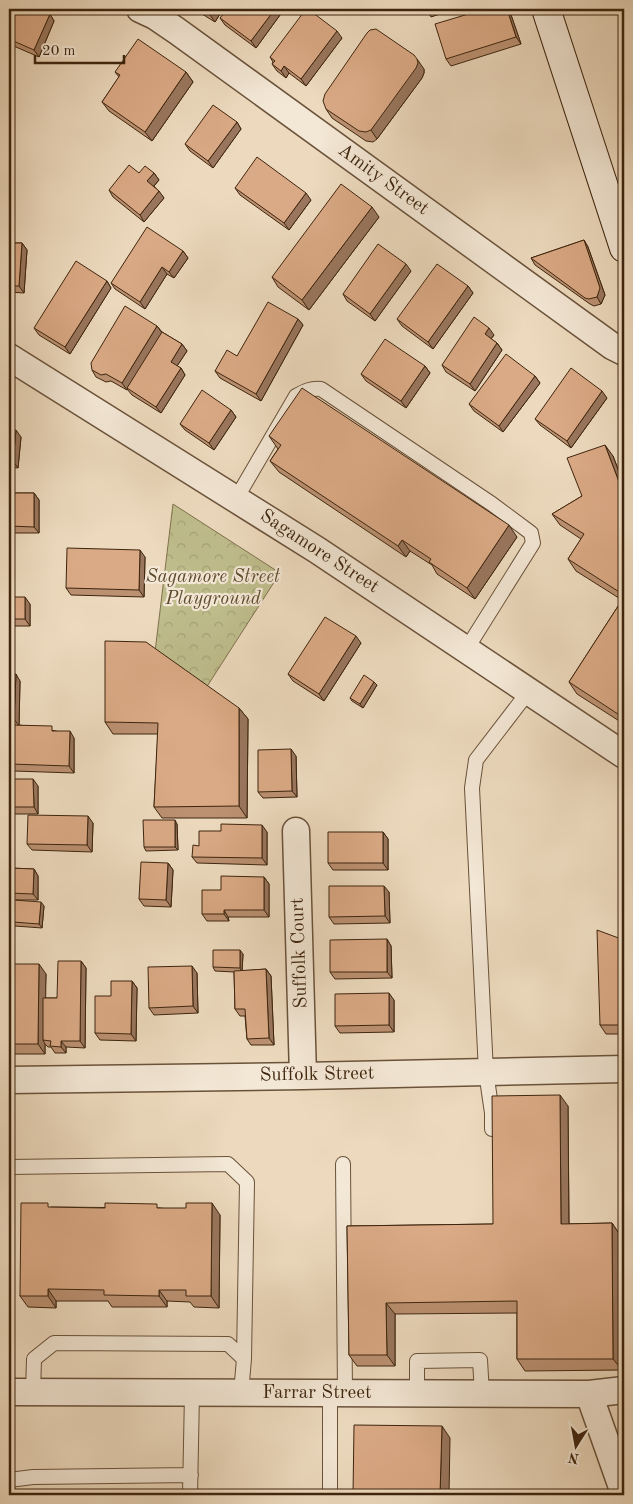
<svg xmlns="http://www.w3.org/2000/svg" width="633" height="1504" font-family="'Old Standard TT',serif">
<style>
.park{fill:url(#park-crowns);stroke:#7e714d}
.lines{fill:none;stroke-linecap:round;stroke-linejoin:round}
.lane-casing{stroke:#6a523a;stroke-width:16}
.street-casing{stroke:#6a523a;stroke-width:29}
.secondary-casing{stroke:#3e250e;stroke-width:30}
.lane{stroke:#f3e7d5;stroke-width:14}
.street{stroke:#f3e7d5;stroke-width:26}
.secondary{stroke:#f3e7d5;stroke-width:28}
.wall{fill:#bb9172;stroke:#3e250e}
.shaded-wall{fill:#99765d;stroke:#3e250e}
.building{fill:#daa985;stroke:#3e250e}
.labels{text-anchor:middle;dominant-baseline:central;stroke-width:4.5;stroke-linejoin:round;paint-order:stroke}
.street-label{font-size:19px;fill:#3e250e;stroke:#f3e7d5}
.park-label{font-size:19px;font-style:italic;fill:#5e4b2e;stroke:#f3e7d5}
</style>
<defs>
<pattern id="park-crowns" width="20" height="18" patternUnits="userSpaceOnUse" patternTransform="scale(1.25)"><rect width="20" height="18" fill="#bfbd8c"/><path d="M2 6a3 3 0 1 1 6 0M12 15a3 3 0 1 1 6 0" fill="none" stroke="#a5a278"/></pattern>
</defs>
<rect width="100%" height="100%" fill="#eddabe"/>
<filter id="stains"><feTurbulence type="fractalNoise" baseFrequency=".004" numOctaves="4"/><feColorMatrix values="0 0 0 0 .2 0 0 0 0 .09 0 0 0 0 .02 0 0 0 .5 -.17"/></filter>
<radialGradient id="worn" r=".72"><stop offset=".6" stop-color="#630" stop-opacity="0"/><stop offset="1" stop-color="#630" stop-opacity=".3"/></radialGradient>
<path class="park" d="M173,504L280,573L206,688L155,652Z"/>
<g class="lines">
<g class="lane-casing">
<path id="lane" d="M236,499L296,396C305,391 311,388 321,389L492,504L531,533L533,543L466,650
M492,1129V1113L486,1072L472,788L476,760L529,691
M343,1164L345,1393
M9,1167L228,1164L247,1182L244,1359
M33,1392L34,1359L54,1343L228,1344L244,1359L241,1393
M417,1393V1361L480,1360L482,1394
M330,1394V1495
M9,1480L33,1477L191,1475
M190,1495L192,1393"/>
</g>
<g class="street-casing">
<path id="street" d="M140,9L155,16L177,31L612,346L624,352
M9,357L317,550L624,755
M296,831L303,1076
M9,1080L303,1076L624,1069
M9,1392L589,1394L624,1390
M589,1394L624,1493"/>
</g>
<g class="secondary-casing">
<path id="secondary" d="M546,9L624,248"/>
</g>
<use href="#lane" class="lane"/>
<use href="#street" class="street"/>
<use href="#secondary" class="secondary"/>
</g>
<path class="wall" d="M9,9L50,14L54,21L39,57L9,44Z
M194,9H223L215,22Z
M426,9H455L431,17Z
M509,9L521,44L451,66L446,59Z
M280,15L256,48L225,25L220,18Z
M342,38L306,86L289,73L286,78L277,71L272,64L273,62L270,57Z
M424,69V73L422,78L377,139L373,142L366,141L332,118L326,109Z
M115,72H186L193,82L152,141L109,111L102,102L119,77Z
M237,122L241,129L213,168L190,151L185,144Z
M139,173H154L159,180L154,186L164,198L144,222L113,197L109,190Z
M235,188L311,200L289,230L240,195Z
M379,217L309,310L278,287L272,277Z
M584,240L588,247L605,295L601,304L594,306L590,304L535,265L531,258Z
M9,243H22L27,250L24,293L9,292Z
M183,251L188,258L174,278L167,274L145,309L115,289L111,283Z
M411,271L375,321L347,301L343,294Z
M107,281L111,288L70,354L39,335L34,328Z
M468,286L473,293L433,349L402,326L397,319Z
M298,319L303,325L261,401L220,378L215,371L237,356Z
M157,326L162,332L182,344L187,351L177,366L181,368L185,375L161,413L132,395L127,389V390L111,381L106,382L96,377L92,370Z
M494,335L491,339L497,343L502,350L475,391L446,372L442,365Z
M425,366L430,373L406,408L366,381L361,374Z
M535,376L540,383L503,432L474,411L469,404Z
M607,398L571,448L540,425L535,419Z
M231,410L236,417L214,450L185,430L180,424Z
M9,418L13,423L12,430L21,437L18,468L9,467Z
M269,436L517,537L475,599L437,574L432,565L410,551L406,557L279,472L270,461L278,449Z
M613,456L624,485V724L577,694L569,682L622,600L576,571L568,559L581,539L560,525L552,514L582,496Z
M9,493H34L39,500V533H12V544H9Z
M145,557L144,597L71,595L66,588Z
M9,573L12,577L11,597L30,604V626H9Z
M361,643L324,701L293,681L288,674Z
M9,674L20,681L19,725L56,731L74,738V773L14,771L10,764L11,726H9Z
M374,682L377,685L363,708L352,701L350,698Z
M239,708L248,719L247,818H162L154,807L158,734H113L105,722Z
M296,756L297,797L263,798L258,792Z
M9,779L38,786V814H9Z
M93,823L92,852L32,850L27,844Z
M177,824L178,850L146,851L144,847Z
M267,832V865L197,863L192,857L199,846Z
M383,832L388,839V870H333L328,863Z
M9,861L10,863V868L34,869L38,876V900H16L44,906L42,928L15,926L13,922L14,900H9Z
M168,863L173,870L171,907L144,906L139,899Z
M264,877L269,884V917H228L229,921H207L202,914L221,890Z
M389,892L390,923L334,924L329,917Z
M387,939L391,946L392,978L335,979L330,972Z
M624,940V1034H606L600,1025Z
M243,954L242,971L266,969L271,976L274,1045H251L247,1039L245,1016H240L235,1009L234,972L215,971L213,967Z
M81,961L86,968L85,1048L66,1047V1053H55L51,1047H48L45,1044V1054H9V964L46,974L45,998H57Z
M197,973L198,1013L154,1015L149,1008Z
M132,981L137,988L136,1041L100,1040L95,1033L111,996Z
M394,1000V1032L340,1033L335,1026Z
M568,1106L569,1224L612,1223L620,1235L622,1370L525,1371L517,1359V1313L395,1314V1366H357L349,1355L347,1226L493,1224Z
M51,1207L160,1208L220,1215L219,1308L194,1307L190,1302L167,1301V1307H112L108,1301H56V1308L28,1307L20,1296Z"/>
<path class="shaded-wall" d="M214,9H223L215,22L210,15Z
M275,9L280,15L256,48L251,41Z
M507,9H509L521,44L516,37Z
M50,14L54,21L39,57L34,50Z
M337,31L342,38L306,86L301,79Z
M417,59L424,69V73L422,78L377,139L371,130Z
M284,66L289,73L286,78L281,71Z
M186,72L193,82L152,141L145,132Z
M9,85L12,89L9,107Z
M237,122L241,129L213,168L208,161Z
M154,173L159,180L152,188L147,181Z
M159,191L164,198L144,222L140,215Z
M306,193L311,200L289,230L284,223Z
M372,207L379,217L309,310L302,300Z
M584,240L588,247L605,295L601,304L597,297Z
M22,243L27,250L24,293L19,286Z
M183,251L188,258L174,278L169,272Z
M406,264L411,271L375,321L370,314Z
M162,267L167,274L145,309L140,302Z
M107,281L111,288L70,354L65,347Z
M468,286L473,293L433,349L428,342Z
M298,319L303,325L261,401L256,394Z
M157,326L162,333L127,390L122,383Z
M489,328L494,335L489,341L485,334Z
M497,343L502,350L475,391L470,384Z
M182,344L187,351L175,369L171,362Z
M425,366L430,373L406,408L401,401Z
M181,368L185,375L161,413L156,407Z
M535,376L540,383L503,432L499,426Z
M602,391L607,398L571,448L567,441Z
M231,410L236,417L214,450L209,443Z
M9,418L13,423L12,436L9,432Z
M16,430L21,437L18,468L13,461Z
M605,445L613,456L624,485V495Z
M34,493L39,500V533L34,527Z
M509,525L517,537L475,599L467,588Z
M9,529L12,533V544L9,540Z
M402,540L410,551L406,557L398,546Z
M140,550L145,557L144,597L139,590Z
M9,573L12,577L11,604L9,600Z
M25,597L30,604V626L25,619Z
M356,636L361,643L324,701L319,694Z
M16,674L20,681L19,726L14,719Z
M374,682L377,685L363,708L360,704Z
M239,708L248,719L247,818L239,806Z
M70,731L74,738V773L69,766Z
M291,749L296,756L297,797L292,791Z
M33,779L38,786V814L34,807Z
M88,816L93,823L92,852L87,845Z
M175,820L177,824L178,850L175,847Z
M262,825L267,832V865L262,858Z
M383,832L388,839V870L383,863Z
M168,863L173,870L171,907L166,900Z
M34,869L38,876V900L33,894Z
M264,877L269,884V917L264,910Z
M384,886L389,892L390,923L385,916Z
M41,902L44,906L42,928L39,924Z
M224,910L228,917L229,921L224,914Z
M387,939L391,946L392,978L387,972Z
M240,950L243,954L242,972L240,968Z
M81,961L86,968L85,1048L80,1041Z
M39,964L46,974L45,1040H43L45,1044V1054L38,1044Z
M192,966L197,973L198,1013L193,1006Z
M266,969L271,976L274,1045L269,1038Z
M132,981L137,988L136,1041L131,1034Z
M389,993L394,1000V1032L389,1025Z
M61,1041L66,1047V1053L61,1047Z
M560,1095L568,1106L569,1235L561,1224Z
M212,1203L220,1215L219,1308L211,1296Z
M612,1223L620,1235L622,1370L613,1359Z
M48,1289L56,1301V1308L48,1296Z
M159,1290L167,1301V1307L159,1296Z
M386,1303L395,1314V1366L387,1355Z
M442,1426L450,1438L449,1495H440Z"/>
<path class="building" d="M9,9H38L50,14L34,50L9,39Z
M200,9H214L210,15Z
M227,9H275L251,41L220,18Z
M306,9H308L337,31L301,79L284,66L281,71L272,64L275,61L270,57Z
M485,9H507L516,37L446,59L435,24Z
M376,29L414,55L417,59L418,63L416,68L371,130L366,132L359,131L326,109L323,101L325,94L367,33L370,30Z
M138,39L186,72L145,132L102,102L120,75L115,72Z
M213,105L237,122L208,161L185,144Z
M257,157L306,193L284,223L235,188Z
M129,165L139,173L145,166L154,173L147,181L159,191L140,215L109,190Z
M341,184L372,207L302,300L272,277Z
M147,227L183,251L169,272L162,267L140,302L111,283Z
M584,240L600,288L597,297L589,299L585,298L531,258Z
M9,243H22L19,286H9Z
M378,244L406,264L370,314L343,294Z
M76,261L107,281L65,347L34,328Z
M437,264L468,286L428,342L397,319Z
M268,302L298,319L256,394L215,371L227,350L237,356Z
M125,306L157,326L122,383L106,374L101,375L92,370L91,363Z
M474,317L489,328L485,334L497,343L470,384L442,365Z
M162,332L182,344L171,362L181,368L156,407L127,388Z
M385,339L425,366L401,401L361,374Z
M506,354L535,376L499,426L469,404Z
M571,368L602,391L567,441L535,419Z
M302,388L509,525L467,588L429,562L431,559L402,540L398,546L270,461L281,445L269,436Z
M202,390L231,410L209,443L180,424Z
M9,430H16L13,461H9Z
M605,445L624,495V595L568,559L584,534L552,514L582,496L567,458Z
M9,493H34V527L9,526Z
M67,548L140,550L139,590L66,588Z
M9,597H25V619H9Z
M624,597V718L569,682Z
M325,617L356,636L319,694L288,674Z
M105,641L146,642L239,708V806L154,807L158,723L105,722Z
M9,674H16L14,719H9Z
M364,675L374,682L360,704L350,698Z
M11,725L52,726V731H70L69,766L10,764Z
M291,749L292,791L258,792V750Z
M9,779H33L34,807H9Z
M28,815L88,816L87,845L27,844Z
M143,820H175V847H144Z
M221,824L262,825V858L192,857L193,845L199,846V831H221Z
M328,832H383V863H328Z
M141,862L168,863L166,900L139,899Z
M9,868L34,869L33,894L9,893Z
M221,876L264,877V910H224V914H202V890H221Z
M329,886H384L385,916L329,917Z
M14,900L41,902L39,924L13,922Z
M597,930L624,940V1025H600Z
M387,939V972H330V940Z
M213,950H240V968L213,967Z
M58,961H81L80,1041H61V1047L50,1046L51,1041L43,1040V998H57Z
M9,964H39L38,1044H9Z
M192,966L193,1006L149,1008L148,967Z
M266,969L269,1038L247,1039L245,1009H235L234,971Z
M111,981H132L131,1034L95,1033V996H111Z
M389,993V1025L335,1026V994Z
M560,1095L561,1224L612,1223L613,1359H517V1301L386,1303L387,1355H349L347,1226L493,1224L492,1096Z
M21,1203H48V1207L105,1208V1203L157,1204V1208H186V1203H212L211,1296H186V1290H159V1296L104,1295V1290L48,1289V1296H20Z
M622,1268H624V1348Z
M354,1425L442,1426L440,1495H353Z"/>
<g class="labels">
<g class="street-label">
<text transform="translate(383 180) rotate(36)">Amity Street</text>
<text transform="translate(319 552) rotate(33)">Sagamore Street</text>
<text transform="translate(300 953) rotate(-92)">Suffolk Court</text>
<text transform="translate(317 1075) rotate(-1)">Suffolk Street</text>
<text x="317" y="1393">Farrar Street</text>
</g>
<g class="park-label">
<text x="213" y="577">Sagamore Street<tspan x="213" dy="22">Playground</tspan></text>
</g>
</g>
<rect width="633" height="1504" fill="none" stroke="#eddabe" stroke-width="30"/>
<rect x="10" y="10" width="613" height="1484" fill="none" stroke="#3e250e" stroke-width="2.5"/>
<rect x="15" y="15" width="603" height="1474" fill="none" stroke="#3e250e"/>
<g transform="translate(576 1446) rotate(191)" stroke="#f3e7d5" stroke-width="4" paint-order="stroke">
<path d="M0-4L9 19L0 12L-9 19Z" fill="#3e250e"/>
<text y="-8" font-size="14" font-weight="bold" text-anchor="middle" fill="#3e250e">N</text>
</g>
<path d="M35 55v8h89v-8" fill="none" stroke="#3e250e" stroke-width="2.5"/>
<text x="42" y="55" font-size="15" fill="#3e250e" stroke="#f3e7d5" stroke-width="4" paint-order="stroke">20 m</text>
<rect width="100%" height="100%" filter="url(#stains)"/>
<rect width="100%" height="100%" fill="url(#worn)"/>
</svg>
